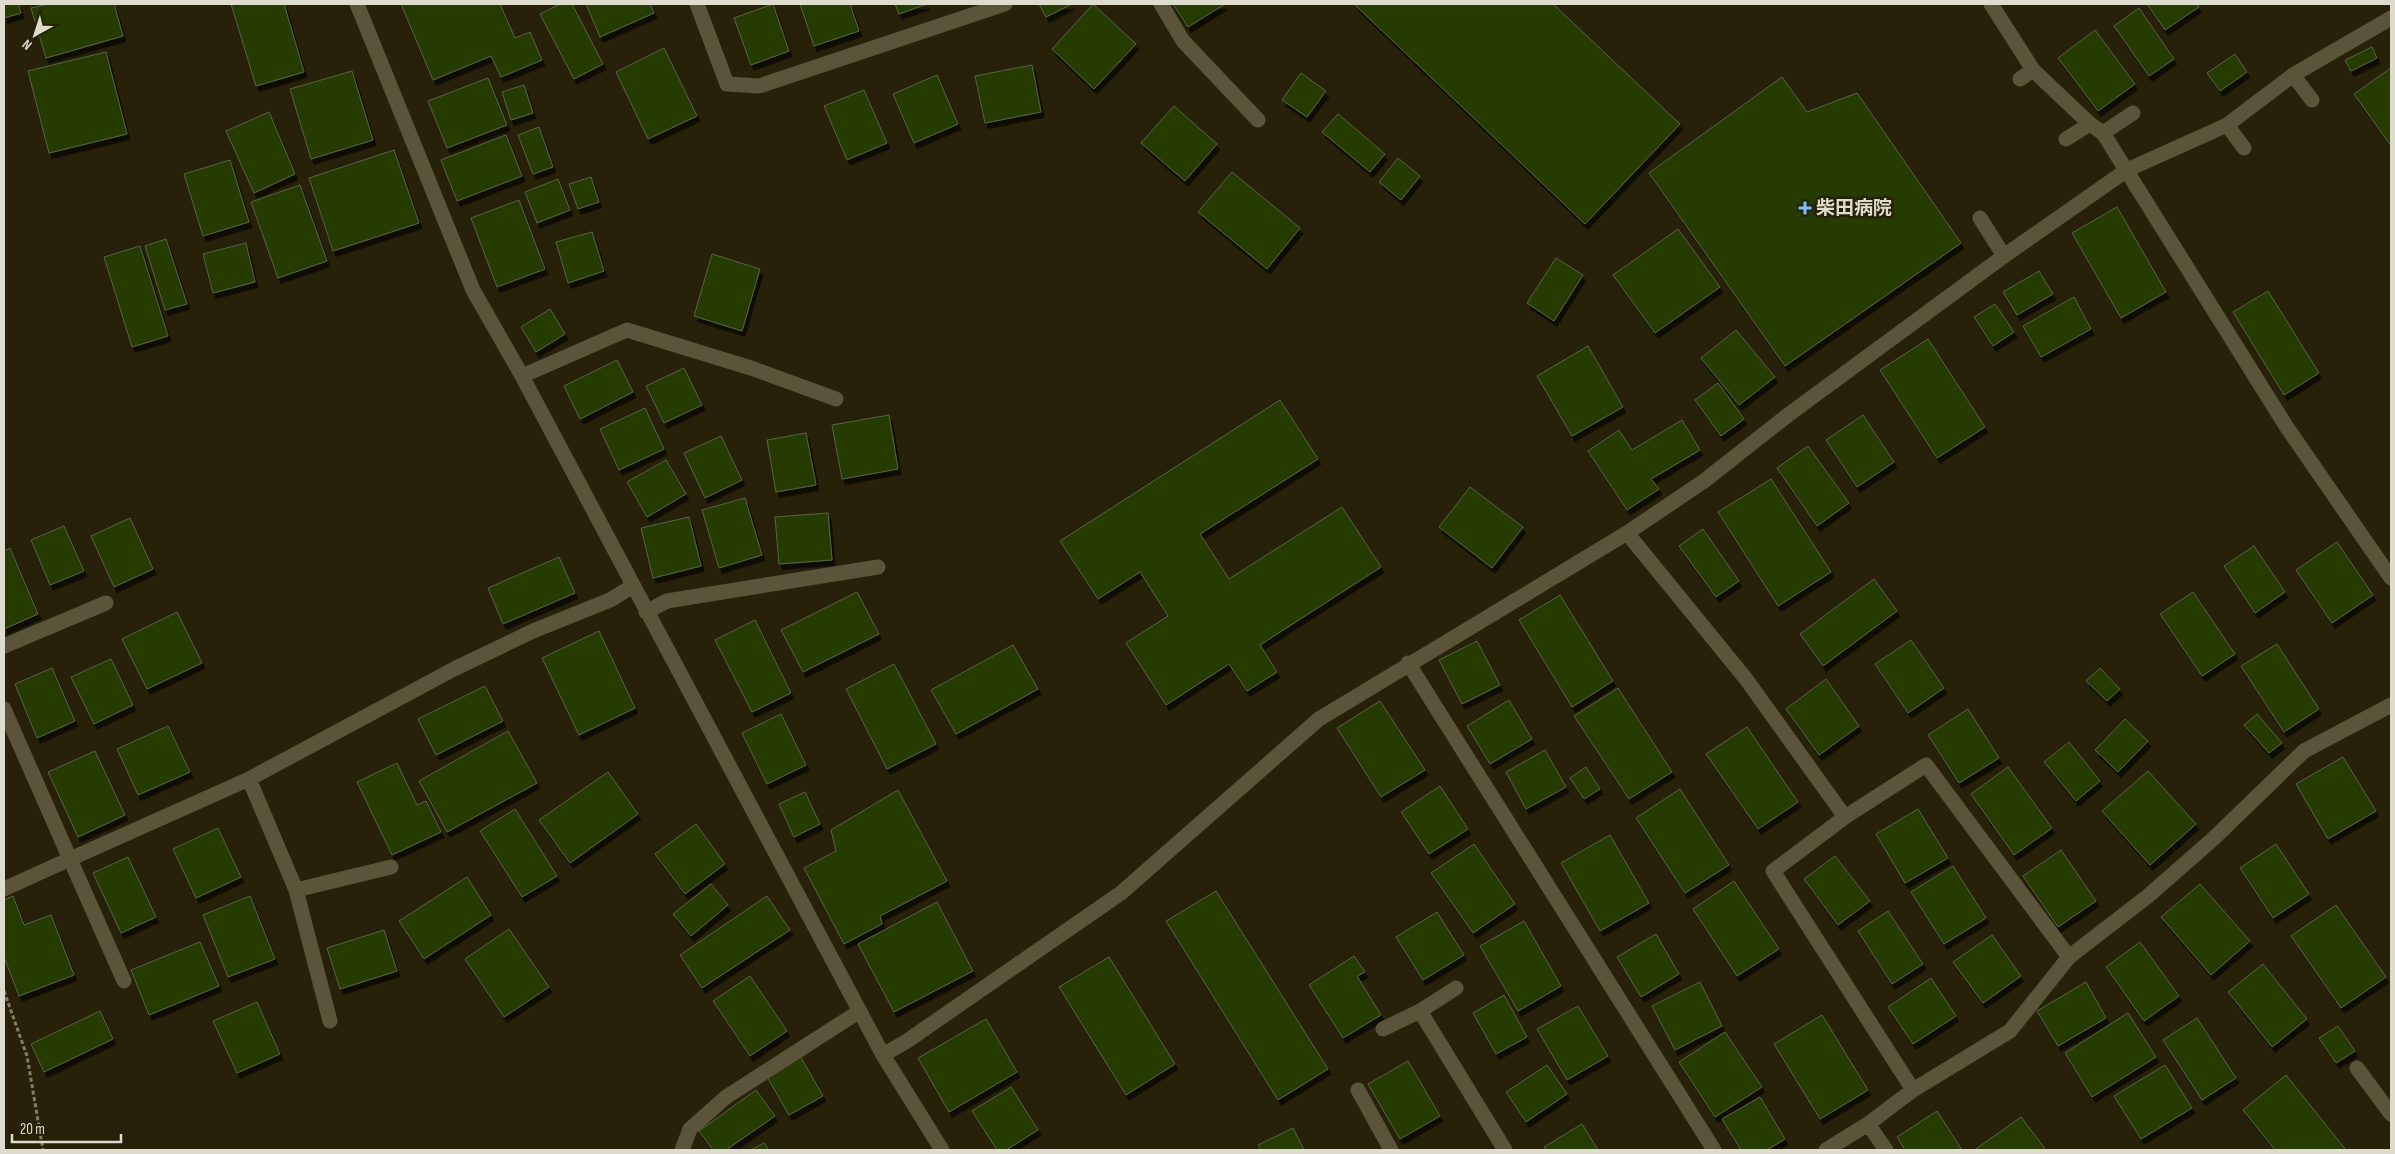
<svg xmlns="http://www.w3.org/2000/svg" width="2395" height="1154" font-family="'Sofia Sans Condensed','Noto Sans JP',sans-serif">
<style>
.building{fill:#253b00;stroke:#57634a;filter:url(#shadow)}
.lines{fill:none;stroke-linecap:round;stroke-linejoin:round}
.path{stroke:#817d69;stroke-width:3;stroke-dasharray:4 2.5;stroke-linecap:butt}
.lane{stroke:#59543a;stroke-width:15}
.street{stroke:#59543a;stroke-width:15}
.poi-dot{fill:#7dbef9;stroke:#262108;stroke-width:2}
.labels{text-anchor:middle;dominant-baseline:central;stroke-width:5;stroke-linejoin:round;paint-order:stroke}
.poi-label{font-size:19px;font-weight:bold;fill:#dedccd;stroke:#262108;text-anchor:start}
</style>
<defs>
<filter id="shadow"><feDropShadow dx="3" dy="5.5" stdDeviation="0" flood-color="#0009"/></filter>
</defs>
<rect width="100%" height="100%" fill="#262108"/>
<path class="building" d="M4,4H18L21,13L4,18Z
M48,4H114L123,36L46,58L31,8Z
M231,4H284L304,72L256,86Z
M401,4H500L515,38L530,32L542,60L501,77L491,56L433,80Z
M560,4H572L603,64L574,79L540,14Z
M586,4H650L654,13L600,37Z
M773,4L789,51L751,65L734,18Z
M800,4H850L859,31L814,46Z
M895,4H927L899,14Z
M1039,4H1072L1046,17Z
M1093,4L1136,44L1094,89L1052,49Z
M1173,4H1225L1188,27Z
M1354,4H1553L1680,124L1585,224Z
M2147,4H2196L2199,7L2165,30Z
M2139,8L2174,59L2149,76L2114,26Z
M2095,30L2135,84L2098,111L2058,58Z
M2372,47L2377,58L2351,71L2345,60Z
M664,48L697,116L648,139L616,72Z
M106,52L127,134L49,153L28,71Z
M2235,54L2247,72L2220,91L2207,73Z
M1032,65L1041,112L985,123L975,76Z
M2391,68V146L2354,94Z
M352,71L373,140L311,159L290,89Z
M1301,73L1326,91L1307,117L1282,100Z
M937,75L958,124L914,143L893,94Z
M1782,77L1807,112L1857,93L1961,243L1785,366L1649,173Z
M488,78L507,125L447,148L428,101Z
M524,85L533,113L511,120L502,92Z
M864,90L887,143L847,160L824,106Z
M1174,106L1217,144L1185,181L1141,143Z
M269,112L295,174L254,193L226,131Z
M1338,114L1385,154L1370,172L1322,132Z
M539,127L553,167L533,174L518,135Z
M506,135L522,176L457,201L441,160Z
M394,150L419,223L333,251L309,178Z
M1398,158L1420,176L1401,200L1379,182Z
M230,160L249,222L203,236L184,174Z
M1232,172L1300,228L1267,269L1198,212Z
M591,177L599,202L578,209L569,184Z
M558,179L570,210L537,223L525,192Z
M300,185L327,261L278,278L251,202Z
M519,200L545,269L497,287L471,218Z
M2117,207L2166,292L2121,318L2072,233Z
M1678,229L1720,287L1655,333L1613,275Z
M592,232L604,271L568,283L556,242Z
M166,239L187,304L165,310L145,246Z
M246,243L255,282L213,293L203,254Z
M140,246L168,336L132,347L104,257Z
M712,254L760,269L742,331L694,316Z
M1556,258L1583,275L1554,321L1527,303Z
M2039,271L2053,294L2017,315L2003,292Z
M2268,291L2319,373L2284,395L2233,312Z
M2074,297L2091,329L2041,357L2023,326Z
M1995,304L2014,332L1993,346L1974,317Z
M550,309L565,334L536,352L521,327Z
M1736,330L1775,377L1739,405L1701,358Z
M1928,339L1985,427L1937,458L1880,370Z
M1588,346L1623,407L1572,436L1537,376Z
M617,360L633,392L580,419L564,386Z
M684,368L702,405L664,423L646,386Z
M1718,383L1744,419L1721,436L1695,400Z
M1280,400L1318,459L1200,534L1229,579L1342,507L1381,567L1260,645L1277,672L1247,691L1229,664L1166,705L1126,643L1168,616L1140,572L1098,599L1060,541Z
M645,408L664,449L619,470L600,429Z
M889,415L898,469L842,479L832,425Z
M1863,415L1894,462L1857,487L1826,440Z
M1682,420L1700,450L1651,479L1659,489L1627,510L1588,451L1619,430L1632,450Z
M806,433L816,485L776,492L767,440Z
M721,436L742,480L705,498L684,453Z
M1808,446L1849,503L1817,526L1777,468Z
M666,460L686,494L647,517L627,482Z
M1771,479L1831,572L1778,606L1718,512Z
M1470,487L1523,527L1492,568L1439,527Z
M745,498L762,555L719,568L702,510Z
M828,513L832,560L779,564L775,517Z
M689,517L701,566L653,578L641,528Z
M130,518L153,569L114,587L91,536Z
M64,526L84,571L50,585L31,540Z
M1703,529L1739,581L1716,597L1679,546Z
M2337,542L2373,595L2332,623L2296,570Z
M2254,546L2285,592L2255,613L2224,566Z
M10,548L38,614L4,629V551Z
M559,557L575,593L503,624L488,588Z
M1874,579L1897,611L1823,666L1800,634Z
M857,592L879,634L803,672L781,630Z
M2193,592L2235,654L2202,676L2160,614Z
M1560,595L1613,681L1572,707L1519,620Z
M177,612L202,663L147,689L122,639Z
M755,620L791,693L752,712L715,640Z
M599,631L635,708L579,735L542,658Z
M1911,640L1944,688L1908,713L1875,664Z
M1477,641L1500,685L1462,704L1439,660Z
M2277,644L2319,709L2284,732L2241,666Z
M1013,645L1038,689L956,734L931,690Z
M111,659L133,705L94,724L71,677Z
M894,664L936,744L887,769L846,689Z
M52,668L75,721L37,738L15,684Z
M2100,668L2120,689L2107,701L2086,681Z
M1826,679L1859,726L1819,755L1786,709Z
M485,686L503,721L436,755L418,719Z
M1618,688L1672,772L1629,799L1574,716Z
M1509,700L1532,739L1490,764L1467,726Z
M1380,701L1425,770L1381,797L1337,728Z
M1968,709L1999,758L1959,783L1928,735Z
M781,714L806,765L767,784L742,733Z
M2257,714L2282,743L2269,753L2244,725Z
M2125,719L2148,741L2118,772L2095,750Z
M168,726L190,772L138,795L117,749Z
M1747,727L1798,802L1758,829L1706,754Z
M508,731L537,783L447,832L419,781Z
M2069,742L2100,781L2076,801L2044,762Z
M1545,750L1566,787L1526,809L1506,772Z
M95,751L125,815L78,837L48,772Z
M2343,757L2376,811L2328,839L2296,784Z
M397,763L417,805L426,801L441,832L392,855L357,782Z
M1586,767L1600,789L1584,799L1570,778Z
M2008,767L2052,828L2014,855L1971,794Z
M2148,771L2196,824L2150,865L2102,811Z
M608,772L638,814L570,863L539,820Z
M1440,786L1468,829L1429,854L1401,812Z
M1680,789L1729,865L1685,893L1636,818Z
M898,790L947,881L880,916L882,924L844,944L804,868L836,851L831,830Z
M805,792L820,824L794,837L779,804Z
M515,809L557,876L522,897L480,831Z
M1918,809L1948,858L1905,883L1876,834Z
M696,824L725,864L685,894L655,854Z
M218,828L241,877L196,898L173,849Z
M1610,835L1649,903L1600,931L1561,863Z
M1474,844L1515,904L1473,933L1431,873Z
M2276,844L2309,894L2273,918L2240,868Z
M2061,850L2096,901L2058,927L2023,876Z
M1835,856L1870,901L1838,925L1804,879Z
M128,857L156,917L121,933L93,873Z
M1953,866L1986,918L1944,944L1911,892Z
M467,877L491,915L424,959L399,921Z
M1734,881L1779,949L1737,976L1693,909Z
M711,884L728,905L691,936L673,914Z
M2200,884L2250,941L2211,975L2161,917Z
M1216,891L1328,1069L1278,1100L1166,921Z
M13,896L24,925L51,915L74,975L19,996L4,957V900Z
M250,896L275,959L228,977L203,915Z
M767,896L790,930L702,988L680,955Z
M937,902L973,971L894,1012L858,944Z
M2336,905L2386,977L2341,1008L2291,936Z
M1888,911L1923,964L1892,984L1858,931Z
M1437,912L1464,955L1423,980L1396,937Z
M1524,921L1561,986L1518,1011L1480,946Z
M509,929L549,987L504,1017L465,959Z
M384,930L397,971L340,989L327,948Z
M1656,934L1679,974L1641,997L1617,957Z
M1992,935L2021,976L1983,1003L1953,962Z
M200,942L219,986L149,1015L131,970Z
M2140,942L2179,996L2144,1021L2106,967Z
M1354,956L1365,972L1357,976L1381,1015L1343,1038L1309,985Z
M1109,957L1175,1064L1126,1095L1059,987Z
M2263,964L2307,1019L2272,1047L2228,992Z
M750,976L787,1031L750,1056L713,1001Z
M1931,978L1956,1016L1913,1044L1888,1007Z
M1700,982L1722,1026L1675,1050L1652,1006Z
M2086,982L2106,1018L2058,1046L2037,1011Z
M1504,995L1527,1037L1496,1054L1473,1013Z
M257,1002L280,1054L237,1073L213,1021Z
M1578,1006L1608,1056L1567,1080L1537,1029Z
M100,1011L113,1039L44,1072L31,1044Z
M2128,1013L2156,1057L2092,1097L2065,1053Z
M1822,1015L1868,1090L1820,1119L1774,1044Z
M2197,1018L2236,1078L2202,1100L2163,1040Z
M986,1019L1017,1072L949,1112L918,1058Z
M2338,1026L2355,1051L2336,1063L2319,1038Z
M1725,1032L1762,1087L1715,1117L1679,1062Z
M800,1056L823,1096L789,1115L766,1075Z
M1408,1061L1440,1116L1400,1139L1368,1084Z
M1547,1065L1567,1094L1526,1122L1506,1092Z
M2165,1065L2192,1108L2141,1139L2114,1096Z
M2286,1075L2346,1150H2275L2243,1110Z
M1011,1087L1038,1130L1006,1150H997L972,1111Z
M756,1090L775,1116L726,1150H713L699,1131Z
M1760,1097L1785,1139L1767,1150H1741L1722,1119Z
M1937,1111L1962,1150H1905L1897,1137Z
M2021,1117L2046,1150H1978L1976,1149Z
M1582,1124L1598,1150H1547L1544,1147Z
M1293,1128L1304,1150H1261L1258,1145Z
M764,1143L769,1150H751Z"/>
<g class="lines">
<path class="path" d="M4,991L27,1056L43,1150"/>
<path class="lane" d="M2293,75L2312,100
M2020,79L2033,70
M2227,125L2244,148
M2103,133L2133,113
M2066,139L2090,124
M1980,218L2004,256"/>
<path class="street" d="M357,4L473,290L522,376L883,1055L942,1150
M697,4L727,84L759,86L1005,4
M1161,4L1183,41L1258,120
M1991,4L2033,70L2090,124L2103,133L2286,426L2391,578
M522,376L627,330L751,368L836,399
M1627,533L1746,679L1845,817
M646,612L667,601L878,567
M4,646L106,603
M1408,663L1714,1150
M4,709L70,859L249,779L454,669L533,631L610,600L633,586
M249,779L296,890L330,1021
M4,889L70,859L124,981
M296,890L391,867
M1420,1011L1456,988
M1383,1029L1420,1011L1505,1150
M883,1055L907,1041L1121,893L1319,719L1627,533L1704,481L1788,415L2004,256L2127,170L2227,125L2293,75L2391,18
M2357,1068L2391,1114
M1358,1090L1391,1150
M1913,1090L1773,871L1845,817L1926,765L2069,957
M1868,1124L1886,1150
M682,1150L690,1129L726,1097L860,1011
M1826,1150L1868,1124L1913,1090L2010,1031L2069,957L2148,896L2213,839L2304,751L2391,705"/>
</g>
<path class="poi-dot" d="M1802.5 200.5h5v5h5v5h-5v5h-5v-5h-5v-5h5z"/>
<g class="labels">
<g class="poi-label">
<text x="1816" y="208">柴田病院</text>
</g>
</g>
<rect width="2395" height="1154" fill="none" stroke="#dedccd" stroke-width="10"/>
<g transform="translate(35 35) rotate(219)" stroke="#262108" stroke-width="4" paint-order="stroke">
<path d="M0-4L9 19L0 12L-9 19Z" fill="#dedccd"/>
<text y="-8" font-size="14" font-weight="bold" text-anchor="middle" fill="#dedccd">N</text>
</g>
<path d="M12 1134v8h109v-8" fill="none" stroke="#dedccd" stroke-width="2.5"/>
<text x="20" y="1134" font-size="15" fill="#dedccd" stroke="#262108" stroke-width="4" paint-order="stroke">20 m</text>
</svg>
